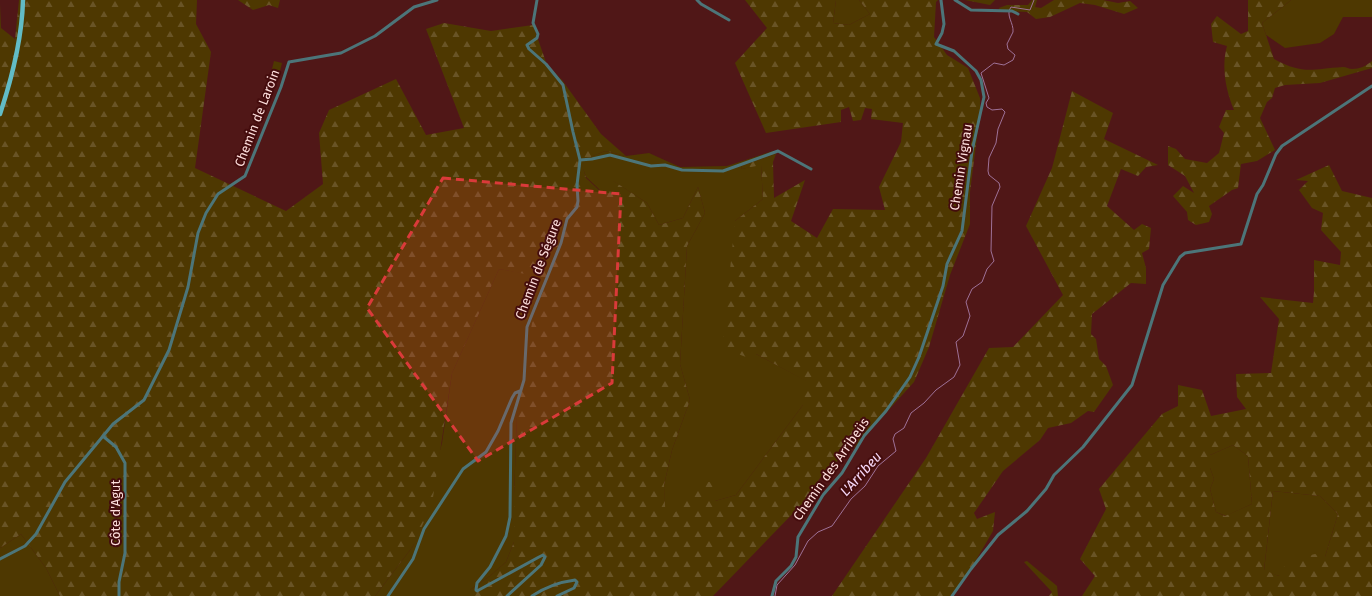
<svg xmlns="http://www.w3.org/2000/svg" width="1372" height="596" font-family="'Fira Sans',sans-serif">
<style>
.grass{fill:#4e3801}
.forest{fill:url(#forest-firs);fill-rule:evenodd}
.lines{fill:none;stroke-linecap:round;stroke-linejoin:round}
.stream{stroke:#9e7197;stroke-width:1}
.street{stroke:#4c7579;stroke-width:3}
.primary{stroke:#62bcc6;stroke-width:4.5}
.marked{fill:#da3a3a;fill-opacity:0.2;stroke:#da3a3a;stroke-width:3;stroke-dasharray:8 5;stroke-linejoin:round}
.labels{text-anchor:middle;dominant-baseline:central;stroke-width:4;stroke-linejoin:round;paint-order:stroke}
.street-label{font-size:13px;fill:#ffe0de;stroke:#440c0d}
.water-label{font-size:14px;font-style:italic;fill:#f6d8f8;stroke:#440c0d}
</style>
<defs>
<pattern id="forest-firs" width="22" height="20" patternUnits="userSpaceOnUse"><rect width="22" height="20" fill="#4e3801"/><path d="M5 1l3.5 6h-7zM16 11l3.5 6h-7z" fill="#695426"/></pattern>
</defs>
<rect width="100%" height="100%" fill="#501717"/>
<path class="grass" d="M836,0H859L870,14L849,25L833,23Z
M1291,0H1372V17H1343L1334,34L1320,43L1285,48L1266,35L1262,23Z
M274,61L282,63L278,79L270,77Z
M605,151L626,156L649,153L680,167L727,166L773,151L776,154L741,166L742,169L761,164L763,199L735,221L756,354L807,381L803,405L736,495L715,501L665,525L664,485L672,450L690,400L680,364L687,246L705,213L698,187L683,218L659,225L647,203L613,181L600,190L586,177L580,161Z
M499,269L547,277L517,417L514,495V542L506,562L490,576L470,590V596H375L413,546L442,443L452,373Z
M1233,445L1248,456L1252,504L1226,516L1216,512L1210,489L1214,479L1210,468V455Z
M1273,491L1320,496L1338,514L1325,557L1279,576L1264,571Z
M21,534L46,568L60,596H0V548Z"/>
<path class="forest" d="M19,0H197L196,24L211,52L195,168L286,211L323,184L319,133L329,110L396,79L426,135L464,128L426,29L444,23L491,31L533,25L547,65L562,80L601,134L626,156L605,151L581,161L586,178L599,190L612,180L647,203L659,225L683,218L698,187L705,213L687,246L680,364L690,400L672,450L664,485L666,524L698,483L719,481L715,501L736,495L803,405L797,398L806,381L756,354L746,357L722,348L735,221L763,199L761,165L742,169L741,166L776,154L773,162L774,198L805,180L791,221L817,238L833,209L885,210L879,187L901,142L903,123L871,119L872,109L865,108L861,120L853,121L849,107L841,110V122L766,133L735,63L767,28L745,0H836L833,23L849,25L870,14L859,0H938L936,2L934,37L947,55L968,68L980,98V113L970,192V224L950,275L929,347L914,382L855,447L825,471L802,504L713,596H470V590L490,576L506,562L514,542V495L517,417L532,323L547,278L499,269L452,373L432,504L413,546L375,596H60L46,568L21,534L0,548V4L1,28L15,39Z
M238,0H280L278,8L269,5L253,10Z
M965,0H995L990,5Z
M1032,0H1037L1035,7L1041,8L1054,0H1103L1118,3L1130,1L1138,8L1124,14L1095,5L1080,3L1050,17L1036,19L1027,12L1000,11L999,8L1007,5H1028Z
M1248,0H1291L1262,23L1274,59C1304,75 1311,69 1343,67C1346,67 1349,69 1352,69C1360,69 1366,66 1372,61V68L1320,83L1285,85L1275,88L1272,98L1267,102L1260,118L1275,150L1257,161L1241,164L1238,188L1232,190L1209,206L1212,214L1209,222L1196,225L1188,220L1187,212L1173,196L1183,186L1194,193L1185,176L1168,165V146L1176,149L1185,159L1207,163L1219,153L1224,133L1219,127L1226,110H1234C1226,91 1221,67 1227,46L1213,42L1211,24L1217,16L1241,34L1248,31Z
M1072,91L1113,113L1104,139L1158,165L1146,167L1138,176L1121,169L1107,206L1134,230L1142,224L1151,228L1149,249L1142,253L1146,268V284L1131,283L1092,314L1091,334L1096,339L1099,359L1106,366L1113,385L1094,412L1088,411L1071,423L1048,428L1040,440L1003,471L974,513L977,519L995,512L993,531L969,572L951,596H832L926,458L989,348L1013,347L1063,295L1026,226L1052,168Z
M1329,165L1342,191L1372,198V596H1082L1095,576L1080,559L1106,509L1099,489L1162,414L1178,406V385L1202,390L1211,416L1246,409L1237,397L1236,374L1271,373L1279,319L1260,297L1313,303L1314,292V260L1340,265L1341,252L1321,230L1323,213L1312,208L1299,190L1308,181L1296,180ZM1233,445L1248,456L1252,504L1225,516L1216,512L1210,489L1214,479L1210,468V455ZM1273,491L1320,496L1338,514L1325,557L1315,554L1287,561L1279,576L1264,570Z
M1027,561L1057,586L1058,596H1049L1052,592L1024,562Z"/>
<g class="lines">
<path class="stream" d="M775,596L777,585L795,565L808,541L818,532L832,526L851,499L865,486L878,466L896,451L893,439L895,434L904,428L911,413L924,403L936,390L954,377L960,365L956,342L963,336L970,316L966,302L972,289L982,282L987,269L994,261L991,251L992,206L1000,187L999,183L989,175L988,171L989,158L996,143L998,129L1005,112L1002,109L992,110L987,107L986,103L989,98L981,73L994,63L1004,65L1013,60L1015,55L1008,49L1007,44L1013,32C1014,23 1005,15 1011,7L1030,10L1034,0"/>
<path class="street" d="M697,0L701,4L729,20
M955,0L971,10L1012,11L1018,14
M580,160L592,159L610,155L651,166L665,165L682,170L723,171L778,151L811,169
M104,437L116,447L125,463V553L119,582V596
M0,559L25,546L36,534L65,482L113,424L144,400L169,350L188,287L198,233L206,213L218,194L245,176L281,87L289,62L341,53L375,36L414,7L437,0
M388,596L413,559L424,529L463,469L486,452L498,431L512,398L515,393L520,391
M507,596L541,565L545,557L543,555L539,557L477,591L476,590L477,583L490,567L506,536L510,517L511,423L524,380L527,327L561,243L567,219L577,207L578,201L577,185L580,160L573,132L563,85L546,64L529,49L527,45L537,38L538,34L533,23L537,0
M532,596C544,588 560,582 575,580L577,582L574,588L557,596
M772,596L776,581L791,566L796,557L798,537L823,495L842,473L864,436L886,411L910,377L919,357L943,286L947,264L962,231L972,151L984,97L981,80L976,71L954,51L936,44L942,33L944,24L941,0
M952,596L971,569L998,535L1027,511L1046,489L1054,475L1083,447L1132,385L1163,285L1180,257L1185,253L1241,244L1257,194L1263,185L1276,154L1282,146L1372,86"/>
<path class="primary" d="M0,114C12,78 22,38 23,0"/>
</g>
<path class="marked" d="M443,178L621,194L612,383L478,461L367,308Z"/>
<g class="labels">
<g class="street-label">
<text transform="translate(257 118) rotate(-69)">Chemin de Laroin</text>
<text transform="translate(961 167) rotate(-81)">Chemin Vignau</text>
<text transform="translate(538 269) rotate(-69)">Chemin de Ségure</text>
<text transform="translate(831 469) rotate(-55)">Chemin des Arribeüs</text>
<text transform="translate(115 513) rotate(-90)">Côte d'Agut</text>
</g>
<g class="water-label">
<text transform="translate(861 474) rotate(-48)">L'Arribeu</text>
</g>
</g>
</svg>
